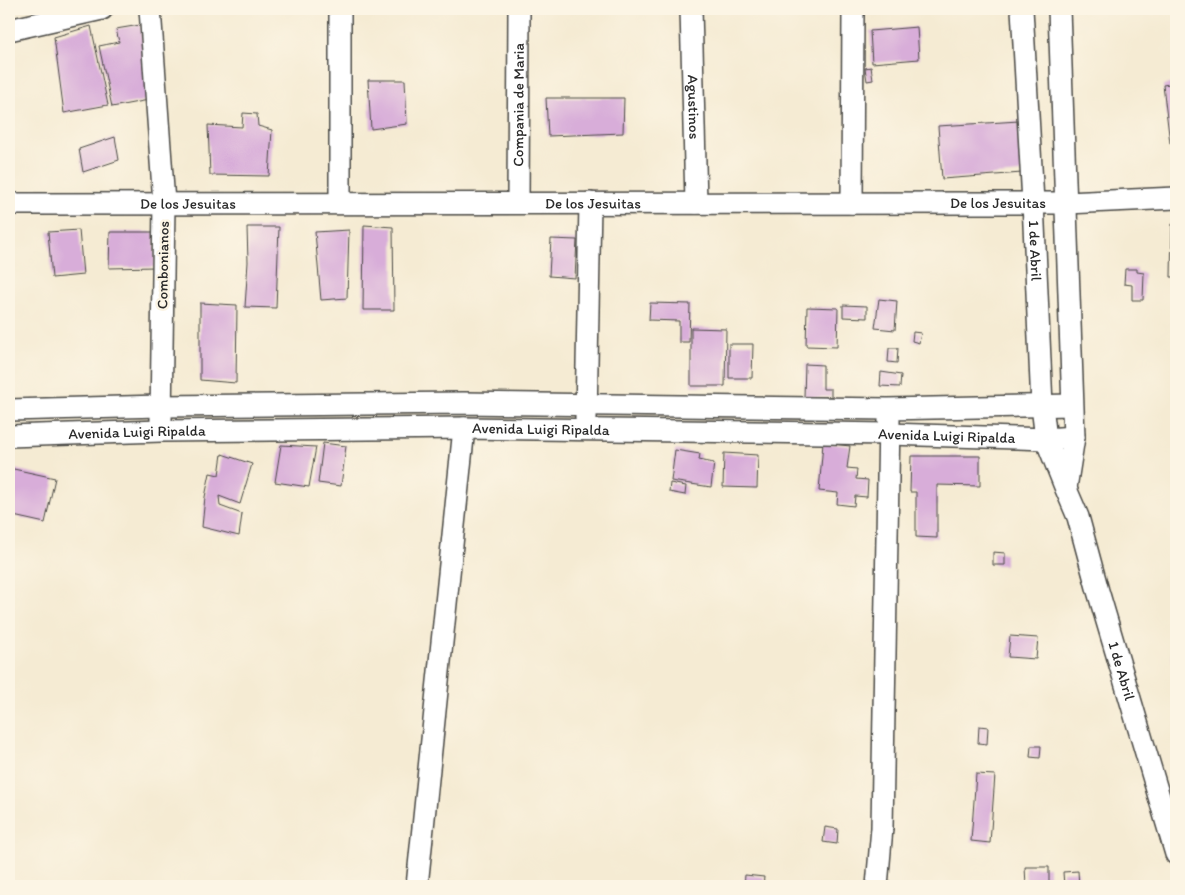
<svg xmlns="http://www.w3.org/2000/svg" width="1185" height="895" font-family="Itim,sans-serif">
<style>
.building{fill:#d8add9}
.lines{fill:none;stroke-linecap:round;stroke-linejoin:round}
.minor-casing{stroke:#494844;stroke-width:24}
.minor{stroke:#fff;stroke-width:21}
.labels{text-anchor:middle;dominant-baseline:central;stroke-width:5;stroke-linejoin:round;paint-order:stroke}
.street-label{font-size:15px;fill:#2b2b2b;stroke:#fcf5e5}
</style>
<rect width="100%" height="100%" fill="#fcf5e5"/>
<filter id="ink" filterUnits="userSpaceOnUse"><feTurbulence type="fractalNoise" baseFrequency=".02" numOctaves="2"/><feDisplacementMap in="SourceGraphic" scale="10" xChannelSelector="R" yChannelSelector="G"/><feConvolveMatrix kernelMatrix="1 2 1 2 8 2 1 2 1" color-interpolation-filters="sRGB"/></filter>
<filter id="wash" filterUnits="userSpaceOnUse"><feTurbulence type="fractalNoise" baseFrequency=".0096" numOctaves="4" result="noise"/><feDisplacementMap in="SourceGraphic" scale="20" xChannelSelector="R" yChannelSelector="G"/><feGaussianBlur stdDeviation="1.12" result="paint"/><feColorMatrix in="noise" values="0 0 0 0 0 0 0 0 0 0 0 0 0 0 0 0 0 1.4 0 .05"/><feComposite in="paint" operator="in"/></filter>
<g filter="url(#wash)">
<rect width="100%" height="100%" fill="#f5ebd3"/>
<g id="blocks">
<path class="building" d="M140,25L154,99L112,107L99,46L119,42L116,29Z
M91,26L108,105L64,113L54,37Z
M917,27L919,59L872,63L870,31Z
M871,67L873,80L867,81L865,68Z
M368,80H405L407,124L371,129Z
M1176,83V142L1170,143L1163,85Z
M546,98H624L623,133L548,136Z
M243,113L257,114L258,126L272,130L269,176L210,175L208,125L242,127Z
M1019,121L1022,173L942,179L938,126Z
M115,137L119,160L83,172L79,149Z
M1172,224H1176V277H1171Z
M364,225L393,227L394,310H363Z
M247,227H279L276,308L245,307L248,262Z
M79,230L83,275L52,278L48,232Z
M349,230L347,298L321,300L315,232Z
M110,232H155V267L109,268Z
M551,239L577,240L575,278L549,276Z
M1125,269H1137V272L1144,273L1143,300H1132V285L1124,284Z
M879,299L897,301L895,330L875,328Z
M200,303L237,305L236,383L200,380Z
M650,303L690,304L689,342H679V321L649,320Z
M843,305L867,306V318L843,317Z
M807,307L838,308L837,347L806,346Z
M691,328L726,329L725,386H691Z
M913,332L921,333L919,343L912,341Z
M729,344H753L752,378H729Z
M889,348H898L897,363L888,362Z
M805,364L823,365V389H831V397H804Z
M881,372L901,375L900,387L880,386Z
M323,443L346,446L341,486L318,483Z
M823,443L850,446L847,468L857,469L856,479L868,480L867,497L855,496L854,506L837,504L838,493L819,491Z
M281,445L316,447L309,487L275,482Z
M675,450L700,454L699,460L714,463L711,487L671,481Z
M724,453L758,455L757,488L723,487Z
M222,454L252,464L240,504L219,496L220,506L242,514L239,536L202,527L205,497L210,473L219,475Z
M911,456H980V486L937,485V538L916,537V492H910Z
M9,468L55,478L45,523L9,515Z
M670,483L686,486L685,495L669,492Z
M993,552L1005,553V565H993Z
M1010,636L1038,638L1036,659L1008,657Z
M1176,652V674H1175L1171,653Z
M979,726L988,727L987,744L978,743Z
M1031,746H1041L1040,758L1030,757Z
M976,774L995,775L990,843L971,841Z
M825,827L838,829L837,844L823,842Z
M1025,867H1049V886H1026Z
M1078,871L1079,886H1064L1063,872Z
M745,875L764,877L763,886H744Z"/>
</g>
</g>
<g filter="url(#ink)">
<use href="#blocks" fill-opacity="0" stroke="#494844" stroke-width="1"/>
<g class="lines">
<g class="minor-casing">
<g id="minor">
<path d="M150,9L164,203L161,421"/>
<path id="s1" d="M691,9L696,203"/>
<path id="s2" d="M1022,9L1033,202L1042,406L1046,439L1066,489L1078,517L1098,591L1176,854"/>
<path d="M1059,9L1074,437L1066,488"/>
<path d="M9,30L102,9"/>
<path d="M340,203V9"/>
<path id="s3" d="M518,203L519,9"/>
<path d="M852,203L853,9"/>
<path id="s4" d="M9,204L1066,203L1176,198"/>
<path d="M9,410L160,406L463,403L888,409L1072,405"/>
<path d="M586,418L590,203"/>
<path id="s5" d="M9,436L161,431L464,428L889,434L1046,439L1074,437"/>
<path d="M417,886L464,428"/>
<path d="M877,886L882,828L889,420"/>
</g>
</g>
<use href="#minor" class="minor"/>
</g>
</g>
<g class="labels">
<g class="street-label">
<text stroke="none"><textPath href="#s3" startOffset="98">Compania de Maria</textPath></text>
<text stroke="none"><textPath href="#s1" startOffset="98">Agustinos</textPath></text>
<text stroke="none"><textPath href="#s4" startOffset="179">De los Jesuitas</textPath></text>
<text stroke="none"><textPath href="#s4" startOffset="584">De los Jesuitas</textPath></text>
<text stroke="none"><textPath href="#s4" startOffset="989">De los Jesuitas</textPath></text>
<text stroke="none"><textPath href="#s2" startOffset="242">1 de Abril</textPath></text>
<text transform="translate(163 265) rotate(-89)">Combonianos</text>
<text stroke="none"><textPath href="#s5" startOffset="532">Avenida Luigi Ripalda</textPath></text>
<text stroke="none"><textPath href="#s5" startOffset="128">Avenida Luigi Ripalda</textPath></text>
<text stroke="none"><textPath href="#s5" startOffset="938">Avenida Luigi Ripalda</textPath></text>
<text stroke="none"><textPath href="#s2" startOffset="675">1 de Abril</textPath></text>
</g>
</g>
<rect width="1185" height="895" fill="none" stroke="#fcf5e5" stroke-width="30"/>
</svg>
